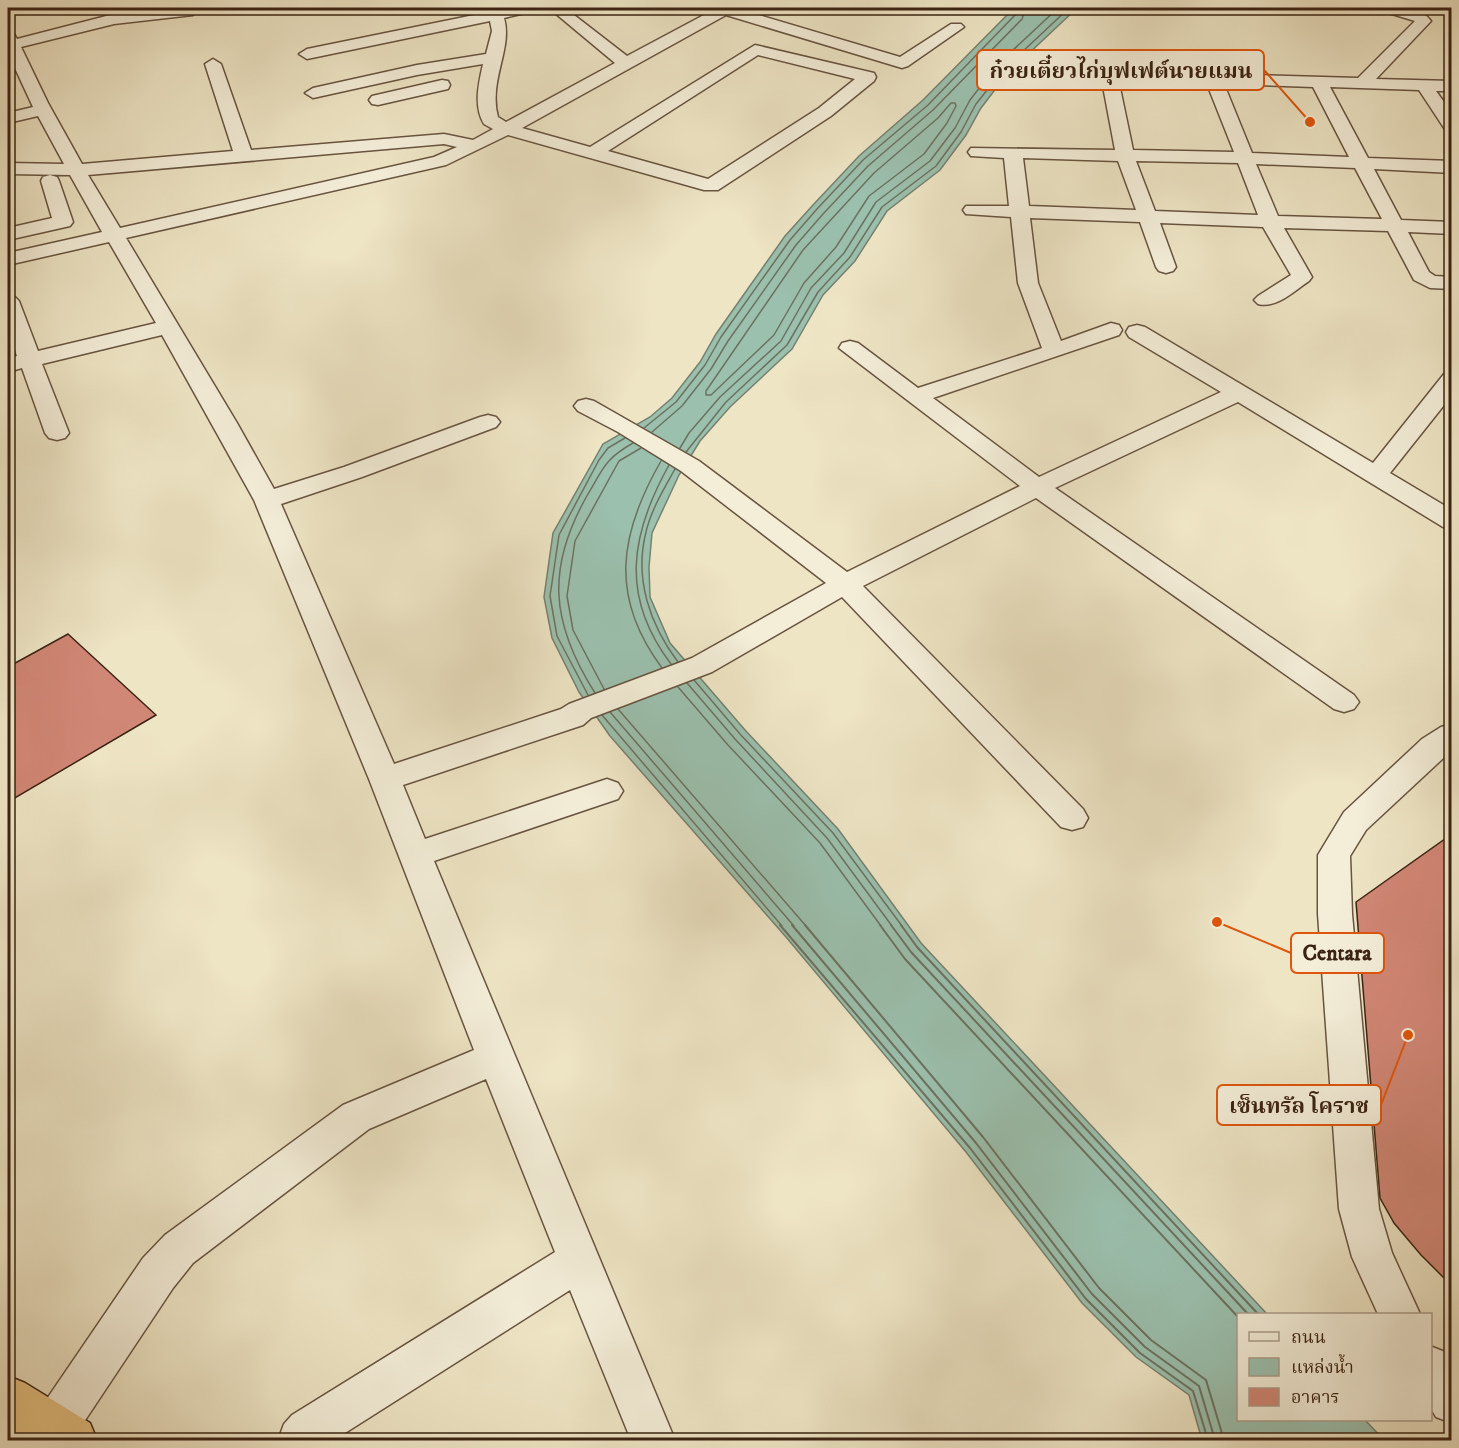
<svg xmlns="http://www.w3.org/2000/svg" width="1459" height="1448" font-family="'IM FELL DW Pica','Noto Serif Thai',serif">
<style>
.water{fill:#9bc0ae;stroke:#758170;stroke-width:1.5}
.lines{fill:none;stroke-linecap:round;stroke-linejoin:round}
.shore-far1{stroke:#6b7260;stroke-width:1.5}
.shore{stroke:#6b7260;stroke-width:2}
.building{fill:#d18776;stroke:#3b2313;stroke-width:1.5}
.minor-casing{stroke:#685440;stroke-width:3}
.highway-casing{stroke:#3b2313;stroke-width:3}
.minor{fill:#f4eed9;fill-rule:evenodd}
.highway{fill:#e7c282;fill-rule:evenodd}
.leader{fill:none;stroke:#df560c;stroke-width:2}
.callout-dot{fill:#df560c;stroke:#f4eed9;stroke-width:2}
.callout{fill:#f4eed9;stroke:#df560c;stroke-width:2}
.callout-label{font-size:22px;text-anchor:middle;font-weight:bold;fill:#3b2313}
</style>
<rect width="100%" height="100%" fill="#eee5c5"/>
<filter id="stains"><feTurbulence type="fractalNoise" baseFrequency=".00333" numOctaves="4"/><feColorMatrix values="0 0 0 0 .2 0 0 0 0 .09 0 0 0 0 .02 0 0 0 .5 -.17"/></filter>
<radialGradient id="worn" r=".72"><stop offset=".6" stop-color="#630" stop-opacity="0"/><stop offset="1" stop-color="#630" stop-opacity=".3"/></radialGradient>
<path class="water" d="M1014,8H1077L1007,74L981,108L966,135L940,170L887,211L855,261L823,295L792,349L730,407L700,441L679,475L652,533L649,567L650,597L670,643L745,730L838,829L921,943L1267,1314H1238V1420H1365L1384,1440H1202L1189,1395L1136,1357L1082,1303L966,1152L786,937L610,736L579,692L552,638L544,597L553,533L603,444L650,417L672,398L700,362L716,334L785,236L813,205L859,156L923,100Z"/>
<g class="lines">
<path class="shore-far1" d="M951,103H955L956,106L947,123L924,154L869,196L836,247L804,283L774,335L711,395H706V391L803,250L874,173L938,118Z
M644,428L676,402L705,365L721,337L790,240L817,209L863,160L928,105L1016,14L1018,8
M652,432L682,406L711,369L728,341L796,245L823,214L868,166L933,110L1022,19L1026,8
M680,448L689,433L720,397L781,341L811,288L844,253L876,202L930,161L955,128L970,100L997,65L1058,8
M686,452L726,402L787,345L818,292L850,257L882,207L936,166L961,132L976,104L1003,70L1069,8
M661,461C619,534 609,597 662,668
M669,465C630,535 620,597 671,664
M675,469C664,489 651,510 646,532C634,579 650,625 678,662
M694,680L740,734L833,833L902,926
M687,683L735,739L827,838L892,926
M678,687L728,745L820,843L881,926
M604,689L573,630L567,596L575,541L619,461L641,448
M595,693C550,622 546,567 588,494C604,467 605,459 633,443
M588,695L557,636L550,596L559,535L599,460L608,448L625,438
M618,709L806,926
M610,712L794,926
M602,715L782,926"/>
<path class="shore" d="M780,925L970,1148L1086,1299L1140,1353L1193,1391L1208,1440
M792,925L976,1143L1092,1294L1145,1347L1199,1386L1215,1440
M805,925L983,1137L1099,1288L1151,1340L1206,1380L1224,1440
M880,925L905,959L1238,1317
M891,925L911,952L1248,1314
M901,925L917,947L1258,1314"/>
</g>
<path class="building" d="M68,634L156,715L8,802V667Z
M1452,834V1286L1421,1255L1394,1223L1380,1198L1356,902Z"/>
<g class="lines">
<g class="minor-casing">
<path id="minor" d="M187,8L193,9L196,12L193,15L114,24L21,47L48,103L82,164L233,151L205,64L213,59L221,64L251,150L444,134L473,140L493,129L484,124C473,106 479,82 483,64L417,75L313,98L305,93L313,88L417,65L486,54L492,31L490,21L307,59L299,54L307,49L479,14L471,8H489L496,10L509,8H537L534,11L504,18C513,49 488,80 498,117L506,122L615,63L549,8H565L627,56L717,8H735L900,57L951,24H961L964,27L908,66L902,68L726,15L522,128L590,147L755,45L874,73L876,77L874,81L831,116L718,190H704L508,135L446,165L126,238L237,423L274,489L344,467L480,417L488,415L496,417L500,422L496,427L362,477L281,504L394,764L561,709L569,704L692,658L826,583L681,471L618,432L578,411L574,406L578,401L586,399L594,401L699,461L847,572L1020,486L839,348L842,343L850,341L858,343L918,388L1042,348L1018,283L1011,217L966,214L963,210L966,206H1009L1004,158L971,156L968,152L971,148L1115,150L1102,81L1104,77L1122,71L1358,78L1415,21L1382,11L1380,8C1398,8 1419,5 1431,21L1376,79L1452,81V91H1436L1452,113V132L1446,131L1419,90L1330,87L1368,158L1452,161V173L1374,169L1401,220L1452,222V234L1408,232L1429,272L1435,276L1452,277V289L1430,288L1414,280L1388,231L1284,228L1312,277L1309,281C1294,291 1276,309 1258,304L1254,300L1258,296L1291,275L1263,227L1160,223L1176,267L1173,271L1166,273L1159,271L1156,267L1140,222L1030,218L1038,283L1061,341L1111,323L1119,325L1122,330L1119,335L933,398L1039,477L1221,392L1129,337L1126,332L1129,327L1137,325L1145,327L1373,463L1444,374L1452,372V395L1390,473L1452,510V529L1443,527L1238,402L1055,488L1354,695L1359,702L1354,709L1344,712L1334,709L1036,498L863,586L1083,809L1088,818L1083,827L1072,830L1061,827L842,597L712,672L591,718L583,725L403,785L425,839L607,779L618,783L623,791L618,799L434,861L675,1440H631L570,1290L334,1440H278L284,1424L292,1415L555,1252L486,1079L369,1129L193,1263L173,1288L72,1440H37L32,1428L38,1412L143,1258L165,1235L343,1105L474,1050L369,779L254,500L162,335L42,364L69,433L65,438L57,440L49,438L45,433L22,368L8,372V358L17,356L8,329V295L15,297L19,301L38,351L156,323L109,242L8,265V253L102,232L70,175L8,174V163L64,164L38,116L8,123V113L33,107L8,53V32L14,34L17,39L114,14ZM758,55L855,79L819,108L708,179L608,151ZM1124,81L1207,84L1234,152L1133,150L1119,83ZM1224,84L1313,87L1349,157L1252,153ZM444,144L457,147L434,157L120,228L88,175ZM1023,158L1118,161L1136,210L1029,206ZM1136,161L1238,163L1258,215L1155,211ZM1256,164L1355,168L1382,219L1278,216Z
M442,80L448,81L450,85L448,89L378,105L372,104L369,100L372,96Z
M50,175L57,177L59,181L73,222L70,226L8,240V228L52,218L41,181L43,177Z
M1452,724V750L1366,830L1350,856L1352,914L1379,1209L1392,1253L1420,1314H1378L1352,1257L1339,1209L1318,914V855L1344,812L1422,739L1441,727Z
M1430,1346L1445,1352L1452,1361V1423L1436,1417L1430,1407Z"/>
</g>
<g class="highway-casing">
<path id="highway" d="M8,1376L25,1383L90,1423L97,1440H28L8,1428Z"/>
</g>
<use href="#minor" class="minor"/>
<use href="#highway" class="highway"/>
</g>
<path class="leader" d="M1310 122L1264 70M1217 922L1291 953M1408 1035L1381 1105"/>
<g class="callout-dot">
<circle cx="1310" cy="122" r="6"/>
<circle cx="1217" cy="922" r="6"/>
<circle cx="1408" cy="1035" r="6"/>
</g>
<g class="callout">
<rect x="977" y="50" width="287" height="40" rx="6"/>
<rect x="1291" y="933" width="93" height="40" rx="6"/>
<rect x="1217" y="1085" width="164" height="40" rx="6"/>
</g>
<g class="callout-label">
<text x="1121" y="78">ก๋วยเตี๋ยวไก่บุฟเฟต์นายแมน</text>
<text x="1337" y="960">Centara</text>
<text x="1299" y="1113">เซ็นทรัล โคราช</text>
</g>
<rect width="1459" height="1448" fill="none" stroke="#eee5c5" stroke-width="30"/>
<rect x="9" y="9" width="1441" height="1430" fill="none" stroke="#3b2313" stroke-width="3"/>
<rect x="15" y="15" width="1429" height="1418" fill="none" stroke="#3b2313" stroke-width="1.5"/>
<rect x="1237" y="1313" width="195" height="108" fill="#f4eed9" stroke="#aa9d8a" stroke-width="1.5"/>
<rect x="1249" y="1332" width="30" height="9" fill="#f4eed9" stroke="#aa9d8a" stroke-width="1.5"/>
<text x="1291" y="1343" font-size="18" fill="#3b2313">ถนน</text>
<rect x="1249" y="1358" width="30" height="18" fill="#9bc0ae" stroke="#aa9d8a" stroke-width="1.5"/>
<text x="1291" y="1373" font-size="18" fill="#3b2313">แหล่งน้ำ</text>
<rect x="1249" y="1388" width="30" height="18" fill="#d18776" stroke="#aa9d8a" stroke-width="1.5"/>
<text x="1291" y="1403" font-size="18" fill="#3b2313">อาคาร</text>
<rect width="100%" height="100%" filter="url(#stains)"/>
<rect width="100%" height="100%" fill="url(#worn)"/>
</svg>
